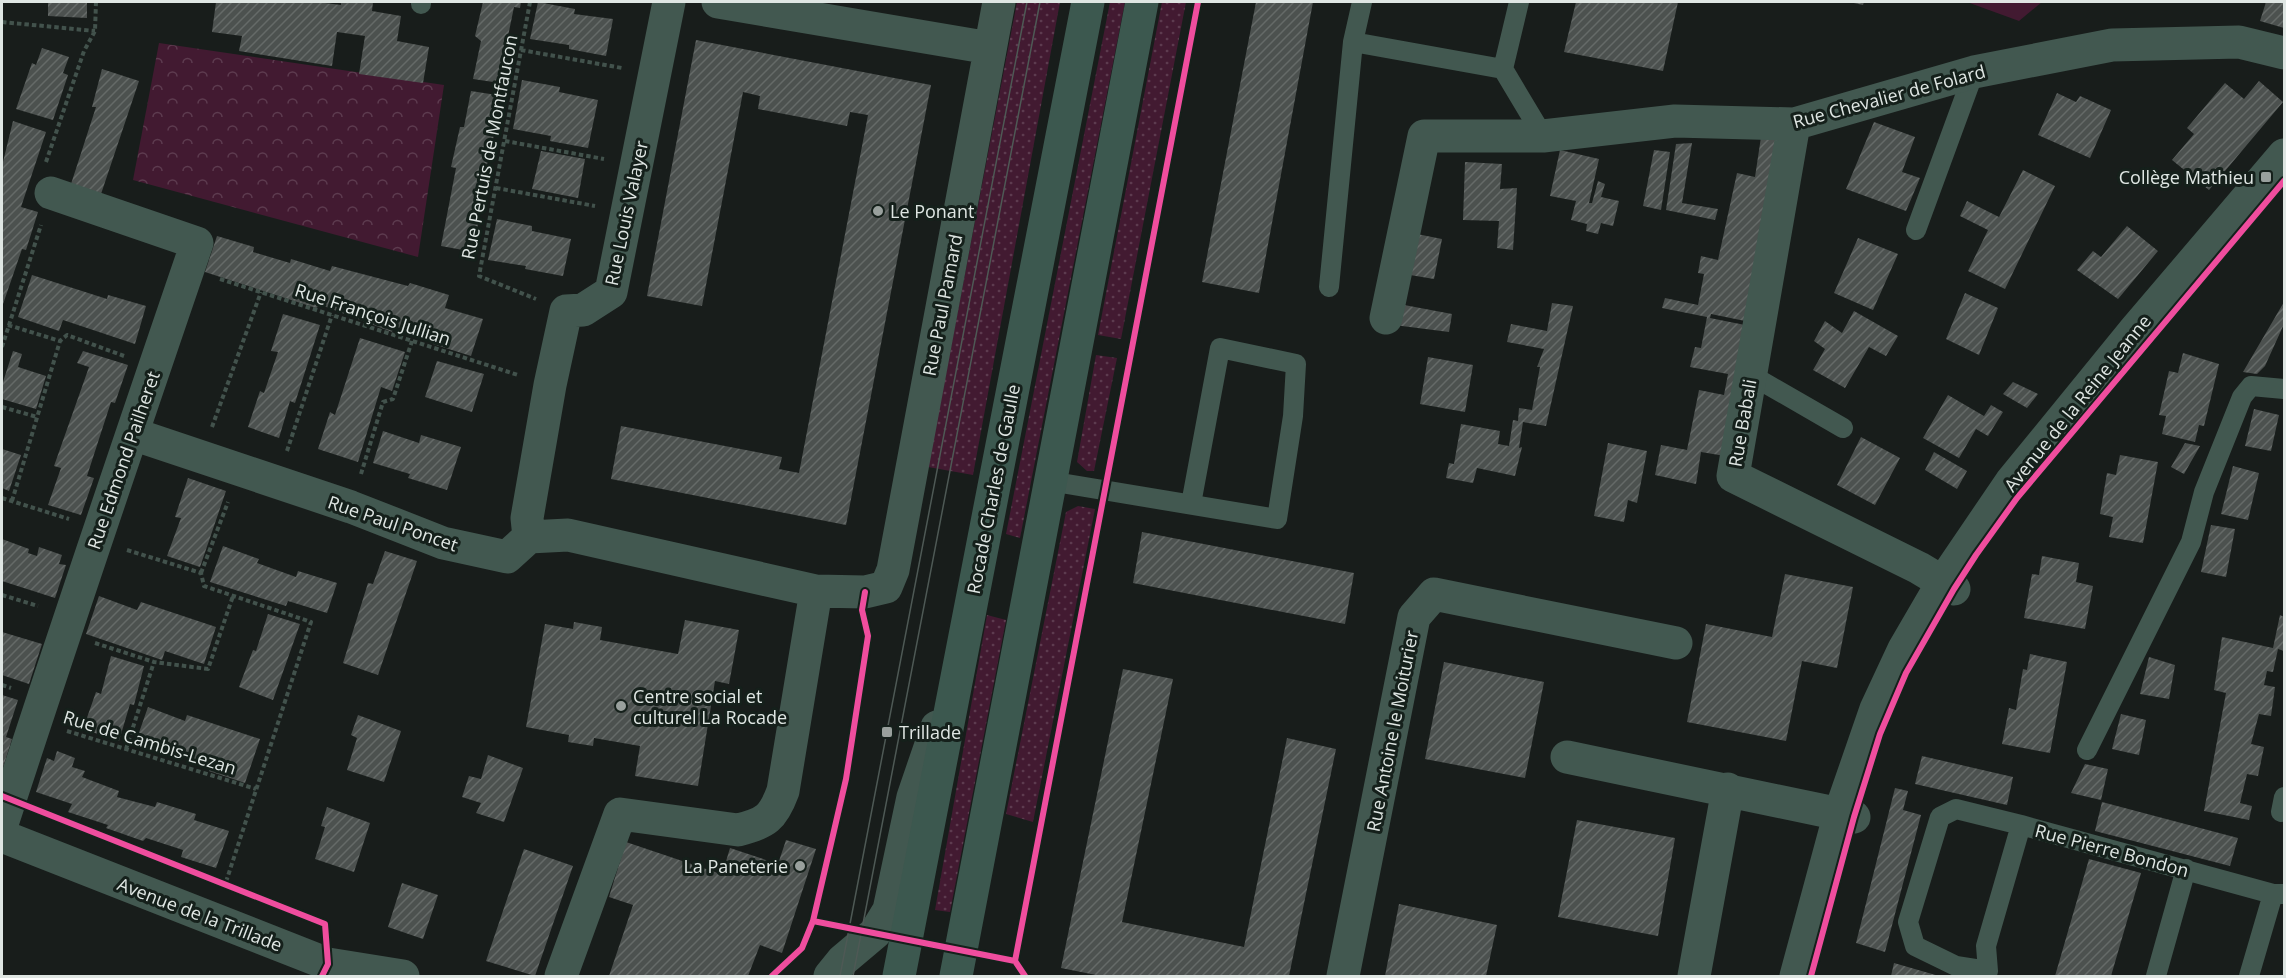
<svg xmlns="http://www.w3.org/2000/svg" width="2286" height="978" font-family="'Open Sans',sans-serif">
<style>
.grass{fill:url(#grass-dots)}
.forest{fill:url(#forest-crowns)}
.garden{fill:#421a31}
.building{fill:url(#building-hatch)}
.lines{fill:none;stroke-linecap:round;stroke-linejoin:round}
.path{stroke:#42524c;stroke-width:4;stroke-dasharray:4.5 3;stroke-linecap:butt}
.lane{stroke:#425850;stroke-width:20}
.street{stroke:#425850;stroke-width:33}
.primary{stroke:#3c584f;stroke-width:33}
.tram{stroke:#4e5955;stroke-width:1.5}
.cycleway-casing{stroke:#15201b;stroke-width:10}
.cycleway{stroke:#ef4d9e;stroke-width:6}
.poi-dot{fill:#99a09d;stroke:#15201b;stroke-width:2}
.labels{text-anchor:middle;dominant-baseline:central;stroke-width:6;stroke-linejoin:round;paint-order:stroke}
.street-label{font-size:18px;fill:#dfe6e3;stroke:#15201b}
.poi-label{font-size:18px;fill:#dfe6e3;stroke:#15201b;text-anchor:start}
</style>
<defs>
<pattern id="grass-dots" width="8" height="8" patternUnits="userSpaceOnUse" patternTransform="scale(1.5)"><rect width="8" height="8" fill="#421a31"/><path d="M2 2h.1M6 6h.1" fill="none" stroke="#5d3b4f" stroke-width="1.8" stroke-linecap="round"/></pattern>
<pattern id="forest-crowns" width="20" height="18" patternUnits="userSpaceOnUse" patternTransform="scale(1.5)"><rect width="20" height="18" fill="#421a31"/><path d="M2 6a3 3 0 1 1 6 0M12 15a3 3 0 1 1 6 0" fill="none" stroke="#5d3b4f"/></pattern>
<pattern id="building-hatch" width="6" height="6" patternUnits="userSpaceOnUse" patternTransform="scale(1.5)"><rect width="6" height="6" fill="#4c514f"/><path d="M-1 1l2-2M0 6l6-6M5 7l2-2" fill="none" stroke="#656a68"/></pattern>
</defs>
<rect width="100%" height="100%" fill="#181d1b"/>
<path class="grass" d="M1017,2H1060L973,475L928,467Z
M1110,2H1125L1020,538L1006,534Z
M1162,2H1186L1121,339L1098,335Z
M1096,355L1117,358L1094,471H1087L1077,462Z
M1078,506L1095,509L1033,822L1006,814L1066,512Z
M987,615L1006,620L950,912L935,910Z"/>
<path class="forest" d="M159,43L444,85L418,257L133,180Z"/>
<path class="garden" d="M1967,2H2042L2019,21Z"/>
<path class="building" d="M48,2H87V18L48,16Z
M216,2H317L341,5V2H373L372,11L401,16L397,41L429,47L423,83L359,74L365,36L337,32L332,66L239,51L242,36L212,32Z
M483,2H521L520,8L514,7L506,46L508,49L500,83L473,79L481,41L475,36Z
M538,2L575,9L574,14L613,19L606,56L569,49V45L530,39Z
M1256,2H1313L1259,293L1202,282Z
M1576,2H1678L1663,71L1564,52Z
M1849,2H1864L1863,5Z
M2266,2H2284V28L2260,21Z
M696,40L931,85L846,525L611,479L621,426L782,457L779,469L799,473L868,115L850,112L847,126L758,109L760,96L743,92L702,306L647,296Z
M42,48L69,57L63,73L68,75L53,120L16,109L32,63L36,65Z
M102,69L139,81L101,194L71,184L96,107H92Z
M522,80L560,87L559,92L598,100L588,148L550,141L551,136L513,129Z
M2259,81L2283,102L2209,190L2172,160L2194,134L2187,128L2225,83L2244,99Z
M471,91L503,96L485,174L474,252L441,246L456,168L451,167L460,127H464Z
M2057,93L2076,102L2080,96L2111,110L2090,158L2038,135Z
M13,121L46,132L21,207L38,212L26,250L22,249L2,307V166Z
M1874,122L1915,137L1902,172L1920,178L1906,211L1846,189Z
M1761,137L1785,141L1750,322L1711,314L1710,318L1750,326L1725,456L1701,452L1696,484L1655,475L1661,445L1687,450L1699,390L1724,395L1728,374L1690,367L1695,347L1701,348L1707,317L1662,308L1665,298L1698,305L1704,274L1698,273L1701,256L1718,260L1737,173L1755,177Z
M1692,143L1682,203L1718,209L1715,220L1666,210L1676,144Z
M1560,150L1599,159L1589,203H1592L1598,181L1605,184L1601,197L1619,201L1613,226L1601,223L1598,234L1586,231L1587,224L1571,220L1576,201L1550,196Z
M1654,150L1670,152L1661,210L1643,206Z
M541,151L585,159L578,198L532,189Z
M1465,162L1502,164L1500,189L1517,188L1513,250L1497,248L1499,221L1463,220Z
M2023,170L2055,186L2005,289L1968,271L1988,230L1960,216L1967,201L1999,217Z
M497,219L532,226V231L571,239L563,276L525,269L526,266L488,260Z
M2127,226L2158,251L2118,299L2077,270L2093,251L2101,257Z
M1412,233L1442,239L1434,279L1404,274Z
M217,236L254,247L253,252L290,263L291,259L330,271L332,266L408,286L410,283L449,295L445,308L483,319L471,356L433,344L435,339L394,326L392,332L321,305L316,308L205,272Z
M1858,238L1898,254L1873,310L1834,293Z
M32,275L107,299L108,295L146,306L135,344L63,320L59,331L18,317Z
M1965,293L1998,308L1979,355L1946,339Z
M2284,302V324L2265,366L2257,374L2243,372Z
M1552,303L1573,306L1546,426L1523,422L1519,448L1522,447L1515,476L1477,468L1473,483L1446,478L1449,463L1454,464L1461,424L1500,431L1498,444L1509,446L1513,420L1518,421L1519,408L1532,410L1540,367H1537L1544,349L1507,342L1511,324L1547,331Z
M1399,304L1452,314L1449,332L1394,325Z
M1854,311L1898,336L1886,356L1869,347L1845,388L1813,370L1825,349L1814,341L1825,321L1842,333Z
M283,314L320,325L295,403L290,401L279,438L248,427L260,391L264,393L278,352L271,351Z
M360,338L405,352L392,391L381,387L358,462L318,449L330,412L335,415Z
M13,351L22,354L18,367L46,376L36,409L2,399V385Z
M83,351L128,365L115,403L111,402L87,476L94,478L81,515L48,505L61,468L54,466L89,367L77,363Z
M2183,353L2219,364L2204,426L2199,425L2195,442L2162,434L2166,416L2159,415L2169,371L2178,373Z
M1428,357L1473,365L1465,412L1420,404Z
M437,361L484,374L472,412L425,397Z
M2013,382L2038,394L2027,408L2003,394Z
M1948,395L1984,416L1991,405L2003,412L1988,436L1976,429L1959,458L1923,438Z
M2254,409L2279,415L2271,451L2245,446Z
M383,431L419,443L421,435L461,447L447,490L408,478L410,474L373,463Z
M1861,437L1900,458L1875,505L1837,485Z
M1608,443L1647,451L1637,503L1628,500L1624,522L1594,516Z
M2185,443L2200,446L2184,474L2171,467Z
M2,449L21,455L9,491L2,488Z
M1934,452L1967,471L1957,489L1925,470Z
M2120,455L2158,462L2143,543L2109,537L2113,517L2100,514L2107,473L2116,475Z
M2233,466L2259,473L2248,520L2221,514Z
M188,478L226,491L200,567L167,556L181,518L175,517Z
M2211,525L2235,529L2226,577L2201,572Z
M1142,532L1354,573L1345,624L1133,583Z
M2,539L29,549L28,553L37,556L39,547L62,555L59,564L66,565L55,598L2,581Z
M223,546L259,559L257,563L296,577L298,571L337,583L327,613L288,601L286,606L210,582Z
M385,551L417,561L378,675L343,663L368,583L373,584Z
M2042,556L2079,563L2076,582L2093,586L2085,629L2024,618L2032,574L2039,575Z
M1785,574L1853,587L1837,668L1802,661L1786,741L1687,722L1706,624L1772,637Z
M99,596L137,610L141,602L216,627L204,664L165,651L162,660L86,634Z
M268,614L300,624L273,700L239,687L253,650L256,651Z
M2280,615L2284,617V651L2278,649L2273,672L2267,671L2264,685L2275,687L2271,716L2259,714L2251,744L2264,747L2258,776L2247,774L2240,803L2252,806L2249,820L2204,811L2226,693L2214,690L2222,637L2273,648Z
M685,620L739,630L729,684L715,681L698,786L635,776L640,746L594,738L593,746L568,742L569,735L526,727L545,624L573,629L574,622L602,627L600,640L678,654Z
M2,632L42,644L29,684L2,675Z
M2030,654L2067,662L2050,753L2002,744L2009,708L2016,710L2023,669L2027,670Z
M111,656L144,666L134,705L130,704L119,741L83,729L96,692L101,694Z
M2149,657L2175,665L2169,699L2140,694Z
M1444,662L1544,682L1525,778L1425,759Z
M1123,669L1173,679L1122,922L1244,947L1287,738L1336,749L1289,976H1101L1061,968Z
M2,695L18,700L6,737L12,739L2,771Z
M148,707L185,721L187,715L260,739L245,783L209,771L211,764L175,753L173,757L135,744Z
M2121,714L2146,720L2139,755L2112,749Z
M358,715L401,731L384,782L347,770L357,738L351,735Z
M57,751L75,758L72,767L85,771L82,777L119,791L117,797L155,807L157,802L196,814L194,820L229,831L216,868L181,857L183,850L146,838L143,841L106,828L108,825L68,812L72,804L36,792L47,758L54,761Z
M488,755L523,768L504,822L476,813L481,803L462,797L469,776L481,779Z
M1922,756L2013,777L2007,805L1915,784Z
M2085,764L2108,769L2101,800L2071,793Z
M1895,788L1908,791L1903,810L1921,815L1885,952L1856,943Z
M2102,802L2238,838L2230,866L2095,831Z
M327,807L370,823L354,872L315,859L325,827L321,826Z
M1577,820L1675,838L1658,936L1558,917Z
M786,840L816,849L782,953L760,945L748,976H609L633,905L609,897L626,842L718,873L720,867L724,868L730,848L778,864Z
M524,849L573,866L535,976L486,961Z
M2089,859L2141,873L2111,976H2055Z
M402,883L438,895L423,939L388,927Z
M1399,904L1497,925L1486,976H1385Z
M1894,963L1939,976H1891Z"/>
<g class="lines">
<path class="path" d="M530,2L479,276L536,299
M2,22L95,31
M521,50L622,68
M505,141L604,159
M46,162L84,51L95,31L96,2
M496,188L595,206
M220,279L518,375
M8,325L60,341L67,335L124,356
M2,347L41,225
M2,407L37,417
M212,427L261,292
M287,451L332,315
M361,474L383,402L393,399L412,341
M2,498L69,519
M12,501L60,341
M127,550L201,573L204,586L311,622L224,888
M201,573L228,502
M2,595L38,606
M95,643L154,662L208,669L233,596
M2,685L11,688
M67,731L256,789
M126,749L154,662"/>
<path class="lane" d="M1519,2L1503,69L1543,136
M421,4V2
M1353,42L1503,69
M1916,230L1974,72
M1329,287L1353,42L1362,2
M1751,375L1843,428
M1049,481L1277,519L1293,416L1296,364L1220,348L1191,504
M2087,750L2191,542L2204,492L2242,397L2251,386L2284,389
M2281,812L2284,797
M1988,971L1956,966L1915,946L1908,922L1940,817L1956,809L2021,825
M1986,976L1988,971L1986,946L2021,825L2273,894H2284
M2156,976L2186,869
M2249,976L2273,894"/>
<path class="street" d="M718,2L990,48
M1794,124L1733,476L1919,568L1954,589
M1386,318L1424,136H1543L1675,121L1794,124L1974,72L2112,45L2239,42L2284,53
M133,434L351,507L443,543L507,557L529,537L568,535L816,591L865,592L886,587L893,570L999,2
M529,537L527,518L550,385L566,311L583,310L611,292L669,2
M1567,757L1854,817
M2,824C65,630 131,436 197,243L51,193
M2,836L328,964L403,976
M561,976L620,814L738,830C766,823 773,818 783,791L816,591
M830,976L843,960L875,933L889,910L913,797L937,727
M1343,976L1414,617L1434,594L1676,643
M1694,976L1728,789
M1796,976L1840,813L1876,709L1904,649L1943,582L2011,482L2135,330L2284,155"/>
<path class="primary" d="M899,976L1088,2
M956,976L1142,2"/>
<path class="tram" d="M840,976L1027,2
M853,976L1040,2"/>
<g class="cycleway-casing">
<path id="cycleway" d="M2,796L325,924L328,964L322,976
M813,921L1015,961
M772,976L802,948L813,921L846,779L868,636L862,610L865,592
M1025,976L1015,961L1198,2
M1811,976L1854,817L1880,734L1906,673L1954,589L1976,555L2017,498L2284,181"/>
</g>
<use href="#cycleway" class="cycleway"/>
</g>
<g class="poi-dot">
<rect x="2260" y="171" width="12" height="12" rx="3"/>
<circle cx="878" cy="211" r="6"/>
<circle cx="621" cy="706" r="6"/>
<rect x="881" y="726" width="12" height="12" rx="3"/>
<circle cx="800" cy="866" r="6"/>
</g>
<g class="labels">
<g class="street-label">
<text transform="translate(1889 96) rotate(-15)">Rue Chevalier de Folard</text>
<text transform="translate(489 147) rotate(-79)">Rue Pertuis de Montfaucon</text>
<text transform="translate(626 213) rotate(-78)">Rue Louis Valayer</text>
<text transform="translate(942 305) rotate(-79)">Rue Paul Pamard</text>
<text transform="translate(373 314) rotate(18)">Rue François Jullian</text>
<text transform="translate(2077 403) rotate(-51)">Avenue de la Reine Jeanne</text>
<text transform="translate(1742 423) rotate(-80)">Rue Babali</text>
<text transform="translate(123 460) rotate(-71)">Rue Edmond Pailheret</text>
<text transform="translate(993 489) rotate(-79)">Rocade Charles de Gaulle</text>
<text transform="translate(393 523) rotate(19)">Rue Paul Poncet</text>
<text transform="translate(1392 731) rotate(-79)">Rue Antoine le Moiturier</text>
<text transform="translate(150 742) rotate(17)">Rue de Cambis-Lezan</text>
<text transform="translate(2112 850) rotate(15)">Rue Pierre Bondon</text>
<text transform="translate(200 914) rotate(21)">Avenue de la Trillade</text>
</g>
<g class="poi-label">
<text x="2254" y="177" text-anchor="end">Collège Mathieu</text>
<text x="890" y="211">Le Ponant</text>
<text x="633" y="696">Centre social et<tspan x="633" dy="21">culturel La Rocade</tspan></text>
<text x="899" y="732">Trillade</text>
<text x="788" y="866" text-anchor="end">La Paneterie</text>
</g>
</g>
<rect width="2286" height="978" fill="none" stroke="#dfe6e3" stroke-width="6"/>
</svg>
